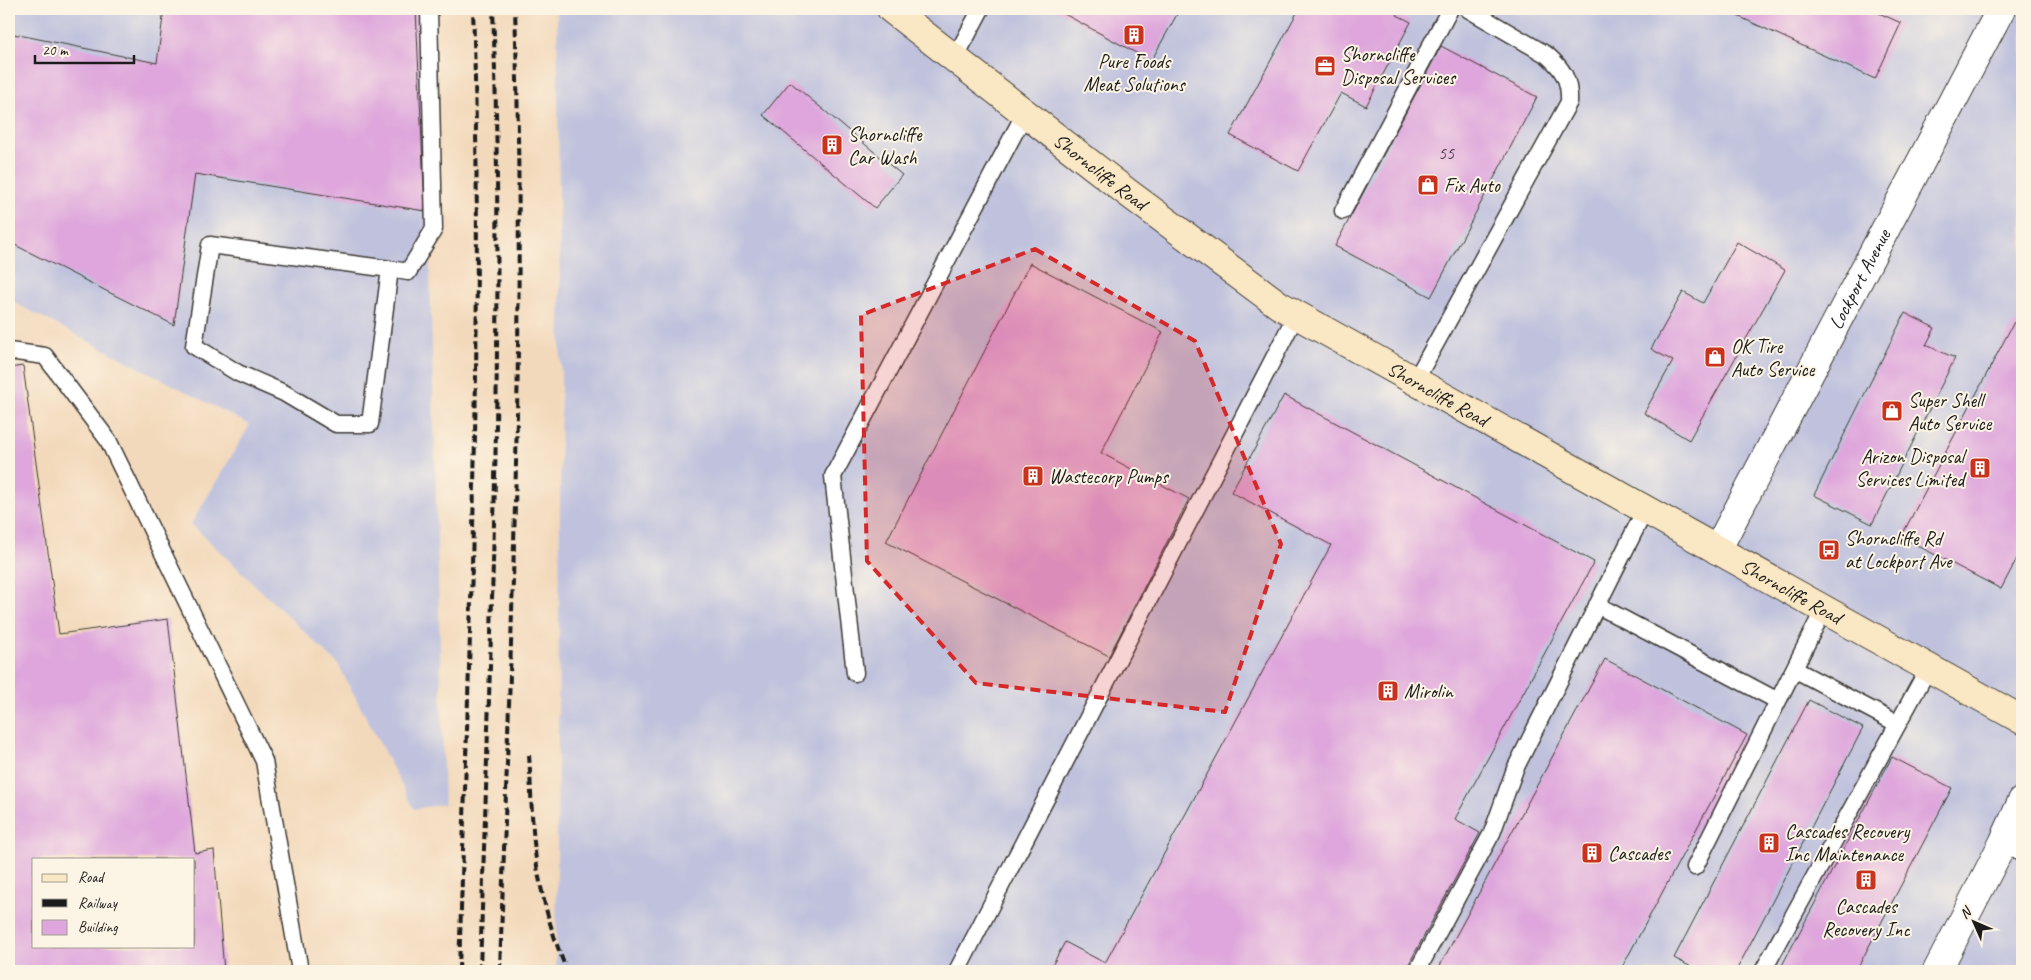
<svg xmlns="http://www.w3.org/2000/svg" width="2031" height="980" font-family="Caveat,sans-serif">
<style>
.industrial{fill:#c0c2dd}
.building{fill:#dea6dc;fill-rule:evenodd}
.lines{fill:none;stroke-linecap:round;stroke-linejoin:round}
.lane-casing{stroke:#3c3834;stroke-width:19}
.street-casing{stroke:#3c3834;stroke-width:30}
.secondary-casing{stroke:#3c3834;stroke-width:30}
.lane{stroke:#fff;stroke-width:16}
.street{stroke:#fff;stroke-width:28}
.secondary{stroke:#fae7c3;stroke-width:28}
.rail{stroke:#1c1c1c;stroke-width:4;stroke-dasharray:8 4;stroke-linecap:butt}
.marked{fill:#d62828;fill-opacity:0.2;stroke:#d62828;stroke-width:4;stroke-dasharray:10 6;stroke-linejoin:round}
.labels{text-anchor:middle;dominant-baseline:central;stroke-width:4;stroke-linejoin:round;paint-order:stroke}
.number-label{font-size:18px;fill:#4c3e4c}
.poi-label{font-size:20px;fill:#1c1c1c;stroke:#fcf5e5;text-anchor:start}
.street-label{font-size:20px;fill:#1c1c1c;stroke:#fcf5e5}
</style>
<rect width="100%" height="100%" fill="#fcf5e5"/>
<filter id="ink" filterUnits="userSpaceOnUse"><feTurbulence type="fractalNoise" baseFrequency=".02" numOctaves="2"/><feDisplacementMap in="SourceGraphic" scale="10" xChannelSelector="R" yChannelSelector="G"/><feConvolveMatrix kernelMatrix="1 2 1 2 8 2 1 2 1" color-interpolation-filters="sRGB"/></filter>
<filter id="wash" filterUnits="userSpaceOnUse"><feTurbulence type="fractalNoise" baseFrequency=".0096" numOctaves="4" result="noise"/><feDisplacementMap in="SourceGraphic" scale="20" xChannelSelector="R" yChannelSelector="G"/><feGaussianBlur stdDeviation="1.12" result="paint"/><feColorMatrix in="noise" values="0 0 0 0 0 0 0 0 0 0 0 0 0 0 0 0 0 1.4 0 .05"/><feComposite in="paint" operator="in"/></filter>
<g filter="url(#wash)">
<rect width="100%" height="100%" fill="#f3d9bb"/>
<path class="industrial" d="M9,9H423L444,804L414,809L338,664L191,524L250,425L9,300Z
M557,9H2022V971H556L561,379Z"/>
<g id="blocks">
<path class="building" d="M164,9H416L425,211L195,174L174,325L9,242V33L157,63Z
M1055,9H1180L1151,61Z
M1299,9H1400L1397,15L1411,22L1366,106L1341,93L1298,171L1230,135Z
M1730,9H1870L1901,23L1875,79L1729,12Z
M1441,46L1537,97L1431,297L1335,246Z
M790,82L902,175L875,208L763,115Z
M1737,242L1785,270L1689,440L1644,413L1673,361L1651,349L1683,292L1703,303Z
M1030,263L1163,332L1101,453L1189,499L1109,656L886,542Z
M1905,313L1935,328L1926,345L1955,358L1872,524L1814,495Z
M2014,322L2022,327V549L2001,589L1901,537Z
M23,366L59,634L168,619L195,853L214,850L224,971H9V368ZM34,859H194V946H34Z
M1284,395L1594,562L1455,819L1480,833L1405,971H1049L1065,942L1105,963L1331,545L1231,492Z
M1605,659L1747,735L1620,971H1437Z
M1809,700L1863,728L1736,971H1699L1674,958Z
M1892,757L1952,788L1856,971H1779Z"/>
</g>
</g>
<g filter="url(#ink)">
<use href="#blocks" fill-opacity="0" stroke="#3c3834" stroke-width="1"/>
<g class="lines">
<g class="lane-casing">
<path id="lane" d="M955,58L981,9
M1343,211L1450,9
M390,269L370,424H336L284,393L238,373L194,346L210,245L390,269L408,272L434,229L429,9
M9,351L45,356L108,440L264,761L300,971
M1415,381L1569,102C1570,80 1563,69 1547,55L1468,9
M1597,605L1778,701L1824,609
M1794,669L1898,724
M855,673L833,476L1025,113
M2003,843L2022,853
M1695,867L1778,701
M957,971L1296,315
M1417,971L1492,833L1515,769L1645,510
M1763,971L1929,667"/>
</g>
<g class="street-casing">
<g id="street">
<path id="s1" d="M1717,550L2001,9"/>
<path d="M1937,971L2003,843L2022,801"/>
</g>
</g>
<g class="secondary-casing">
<g id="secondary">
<path id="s2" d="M891,9L1128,193L1279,305L2022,720"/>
</g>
</g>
<use href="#lane" class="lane"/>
<use href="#street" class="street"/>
<use href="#secondary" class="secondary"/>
<path class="rail" d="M529,755C532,797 531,841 540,882C546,913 555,942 567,971
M459,971C469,651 484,329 473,9
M480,971C490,651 505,329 493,9
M500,971C510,651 526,330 515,9"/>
</g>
</g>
<path class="marked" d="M1035,249L1195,341L1281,544L1225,712L976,683L867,561L861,315Z"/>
<defs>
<g id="building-square" transform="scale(1.125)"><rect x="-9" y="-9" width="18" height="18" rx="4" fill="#c8321e" stroke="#fcf5e5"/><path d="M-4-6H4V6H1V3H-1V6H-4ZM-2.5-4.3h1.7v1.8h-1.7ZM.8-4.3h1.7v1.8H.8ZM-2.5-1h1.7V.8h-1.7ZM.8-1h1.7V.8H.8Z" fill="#fff"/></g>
<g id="office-square" transform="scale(1.125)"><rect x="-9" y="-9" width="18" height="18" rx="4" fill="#c8321e" stroke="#fcf5e5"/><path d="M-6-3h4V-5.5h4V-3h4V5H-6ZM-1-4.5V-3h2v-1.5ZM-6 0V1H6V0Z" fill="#fff"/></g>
<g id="shop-square" transform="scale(1.125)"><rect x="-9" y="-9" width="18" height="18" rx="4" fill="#c8321e" stroke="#fcf5e5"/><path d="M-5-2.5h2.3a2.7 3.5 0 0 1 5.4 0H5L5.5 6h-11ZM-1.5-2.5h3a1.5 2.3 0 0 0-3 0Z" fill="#fff"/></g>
<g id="bus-square" transform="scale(1.125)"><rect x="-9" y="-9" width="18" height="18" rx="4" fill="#c8321e" stroke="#fcf5e5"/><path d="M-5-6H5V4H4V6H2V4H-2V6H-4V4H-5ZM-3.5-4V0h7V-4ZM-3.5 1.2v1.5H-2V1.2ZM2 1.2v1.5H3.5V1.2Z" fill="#fff"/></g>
</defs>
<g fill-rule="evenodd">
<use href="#building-square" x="1134" y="35"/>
<use href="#office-square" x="1325" y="66"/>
<use href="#building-square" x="832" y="145"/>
<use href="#shop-square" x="1428" y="185"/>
<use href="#shop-square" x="1715" y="357"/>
<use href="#shop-square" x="1892" y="411"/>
<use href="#building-square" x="1980" y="468"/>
<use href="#building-square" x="1033" y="476"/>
<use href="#bus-square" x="1829" y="550"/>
<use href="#building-square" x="1388" y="691"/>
<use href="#building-square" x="1769" y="843"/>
<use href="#building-square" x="1592" y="853"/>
<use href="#building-square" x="1866" y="880"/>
</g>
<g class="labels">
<g class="number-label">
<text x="1446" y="153">55</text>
</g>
<g class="poi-label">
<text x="1341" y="54">Shorncliffe<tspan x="1341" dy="23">Disposal Services</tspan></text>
<text x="1134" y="61" text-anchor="middle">Pure Foods<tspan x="1134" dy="23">Meat Solutions</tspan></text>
<text x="848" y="134">Shorncliffe<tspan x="848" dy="23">Car Wash</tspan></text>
<text x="1444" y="185">Fix Auto</text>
<text x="1731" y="346">OK Tire<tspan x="1731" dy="23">Auto Service</tspan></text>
<text x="1908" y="400">Super Shell<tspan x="1908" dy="23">Auto Service</tspan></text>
<text x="1964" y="456" text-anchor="end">Arizon Disposal<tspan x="1964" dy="23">Services Limited</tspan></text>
<text x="1049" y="476">Wastecorp Pumps</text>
<text x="1845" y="538">Shorncliffe Rd<tspan x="1845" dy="23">at Lockport Ave</tspan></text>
<text x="1404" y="691">Mirolin</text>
<text x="1785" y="831">Cascades Recovery<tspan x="1785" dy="23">Inc Maintenance</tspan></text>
<text x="1608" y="853">Cascades</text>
<text x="1866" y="906" text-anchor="middle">Cascades<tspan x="1866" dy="23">Recovery Inc</tspan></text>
</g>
<g class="street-label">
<text stroke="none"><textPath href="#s2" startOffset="265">Shorncliffe Road</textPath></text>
<text stroke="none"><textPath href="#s1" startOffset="306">Lockport Avenue</textPath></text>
<text stroke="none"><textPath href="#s2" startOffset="670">Shorncliffe Road</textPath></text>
<text stroke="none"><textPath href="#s2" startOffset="1075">Shorncliffe Road</textPath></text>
</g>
</g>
<rect width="2031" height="980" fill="none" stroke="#fcf5e5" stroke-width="30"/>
<rect x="32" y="858" width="162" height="90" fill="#fcf5e5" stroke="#a29e95"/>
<rect x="42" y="874" width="25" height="8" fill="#fae7c3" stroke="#a29e95"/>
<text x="78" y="882" font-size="15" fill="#1c1c1c">Road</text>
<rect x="42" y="899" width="25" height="8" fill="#1c1c1c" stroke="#a29e95"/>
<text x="78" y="908" font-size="15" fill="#1c1c1c">Railway</text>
<rect x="42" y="920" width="25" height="15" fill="#dea6dc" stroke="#a29e95"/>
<text x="78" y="932" font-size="15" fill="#1c1c1c">Building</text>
<g transform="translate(1974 922) rotate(315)" stroke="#fcf5e5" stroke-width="4" paint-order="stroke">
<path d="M0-4L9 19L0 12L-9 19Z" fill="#1c1c1c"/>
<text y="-8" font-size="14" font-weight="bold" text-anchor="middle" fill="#1c1c1c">N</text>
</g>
<path d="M35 55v8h99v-8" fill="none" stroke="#1c1c1c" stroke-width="2.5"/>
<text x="42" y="55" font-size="15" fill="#1c1c1c" stroke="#fcf5e5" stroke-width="4" paint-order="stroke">20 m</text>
</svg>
